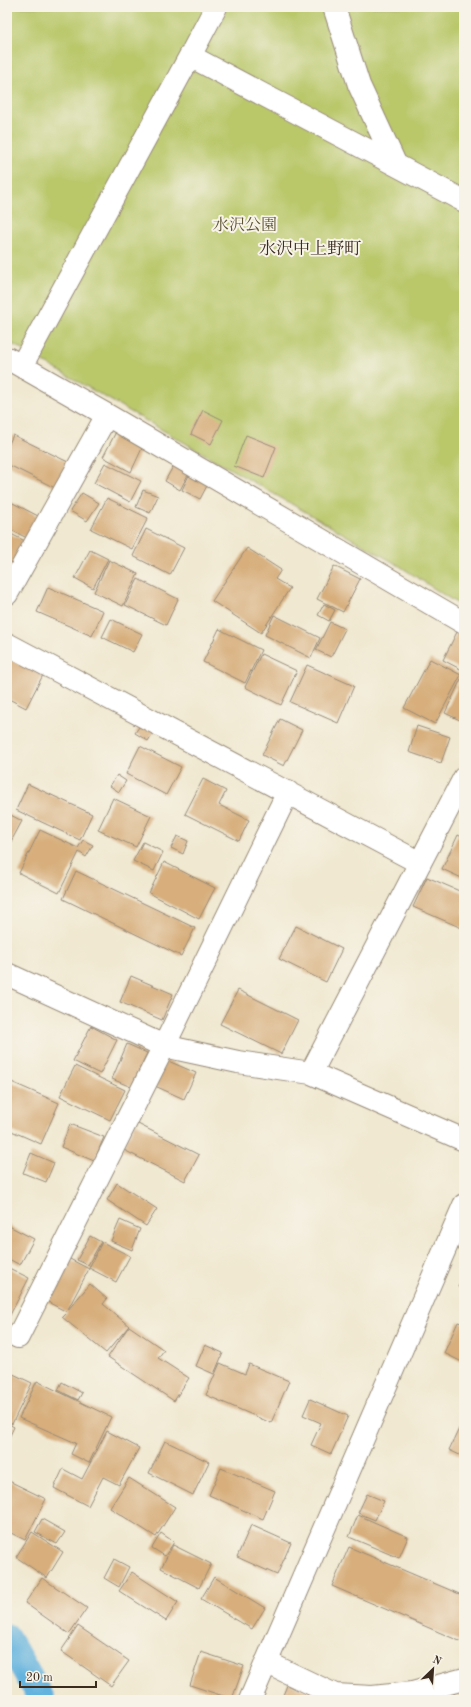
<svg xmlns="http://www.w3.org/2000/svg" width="471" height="1707" font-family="'Old Standard TT','Noto Serif JP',serif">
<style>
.green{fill:#bac86a;stroke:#7a7944}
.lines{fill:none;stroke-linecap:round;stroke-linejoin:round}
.canal{stroke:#63b3de;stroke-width:27}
.building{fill:#d7ae7c}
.minor-casing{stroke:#968977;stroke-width:24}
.minor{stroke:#fff;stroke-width:22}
.labels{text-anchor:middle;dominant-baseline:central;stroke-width:4;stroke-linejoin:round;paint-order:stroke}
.park-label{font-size:16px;fill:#5b5231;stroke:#f7f3e8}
.neighbourhood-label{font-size:17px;fill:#3b2a1e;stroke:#f7f3e8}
</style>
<rect width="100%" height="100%" fill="#f7f3e8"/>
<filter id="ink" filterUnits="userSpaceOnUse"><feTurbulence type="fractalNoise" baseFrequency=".025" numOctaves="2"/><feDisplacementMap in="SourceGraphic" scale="8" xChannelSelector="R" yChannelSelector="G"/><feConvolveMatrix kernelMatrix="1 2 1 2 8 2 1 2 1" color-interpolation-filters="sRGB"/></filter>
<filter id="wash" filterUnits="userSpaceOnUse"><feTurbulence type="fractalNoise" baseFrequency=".012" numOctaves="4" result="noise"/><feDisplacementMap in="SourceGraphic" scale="16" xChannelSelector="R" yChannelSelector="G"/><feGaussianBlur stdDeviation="0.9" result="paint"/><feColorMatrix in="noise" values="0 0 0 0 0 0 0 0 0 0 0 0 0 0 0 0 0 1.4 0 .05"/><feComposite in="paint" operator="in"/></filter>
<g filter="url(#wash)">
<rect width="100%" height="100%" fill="#f0e8d0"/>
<path class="green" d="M7,7H464V608L398,565L7,341Z"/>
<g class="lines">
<path class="canal" d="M7,1638L42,1700"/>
</g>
<g id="blocks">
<path class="building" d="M203,410L223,420L211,444L191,434Z
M117,430L144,444L131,472L103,457Z
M13,435L70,463L57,489L7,464V448Z
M246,435L276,447L264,478L234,466Z
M105,463L141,481L130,502L94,483Z
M175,463L190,471L180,490L165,481Z
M190,473L209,482L200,499L182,490Z
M143,490L158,496L150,513L136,507Z
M82,493L99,503L87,521L70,511Z
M107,498L148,518L132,549L91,529Z
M7,500L42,518L31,540L7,528Z
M146,529L184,548L170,575L133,556Z
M7,532L27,542L13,570L7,567Z
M247,548L281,570L275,579L290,588L261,633L212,601Z
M90,550L108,559L93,588L75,578Z
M109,560L138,574L123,606L94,592Z
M334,566L360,579L343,612L317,599Z
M138,579L178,599L166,625L125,605Z
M48,587L103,611L92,636L37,612Z
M324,604L335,610L329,621L318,615Z
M274,615L320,638L311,658L265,635Z
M111,619L142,634L133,652L102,637Z
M330,622L345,629L331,657L316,650Z
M219,629L261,650L245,683L203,662Z
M458,630L464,633V671L443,660Z
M261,654L297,671L281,705L245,687Z
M7,656L43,675L26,708L7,698Z
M430,659L461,675L435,724L404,708Z
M307,665L354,686L338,723L290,702Z
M461,679L464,680V722L445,713Z
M280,719L302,730L284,766L262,755Z
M141,724L154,731L148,741L135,733Z
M417,726L450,737L441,763L409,752Z
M140,746L181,767L166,795L126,774Z
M117,775L126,781L119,792L110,786Z
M203,779L226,791L219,805L249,820L239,841L185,814Z
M28,784L92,814L80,840L16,810Z
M113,798L151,816L136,847L98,830Z
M7,813L22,821L7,849Z
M40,830L78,848L83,840L93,845L86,857L79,852L59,893L19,873Z
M458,835L464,838V879L442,869Z
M177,836L188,841L183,854L171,848Z
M143,842L163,852L154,871L133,861Z
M164,862L215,888L199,919L149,893Z
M76,871L195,928L181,956L63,899Z
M427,877L464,893V929L413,907Z
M296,926L342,949L326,982L279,959Z
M131,976L173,994L162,1020L120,1002Z
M238,990L298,1020L281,1054L220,1024Z
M91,1026L117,1040L100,1074L73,1061Z
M127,1044L147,1053L131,1087L112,1079Z
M166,1060L196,1073L184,1099L155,1086Z
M75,1066L125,1090L110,1120L60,1096Z
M7,1080L59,1103L41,1144L7,1129Z
M136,1123L199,1155L185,1181L122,1149Z
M70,1124L104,1137L94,1161L61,1147Z
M31,1153L54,1163L46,1182L23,1173Z
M117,1183L157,1209L146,1226L107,1200Z
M120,1220L140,1229L132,1250L111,1241Z
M7,1225L34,1239L20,1265L7,1258Z
M90,1236L101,1242L88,1265L77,1260Z
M102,1242L130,1256L116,1282L89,1268Z
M66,1257L89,1269L67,1311L90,1284L107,1299L103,1304L129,1326L106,1353L62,1317L67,1312L44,1300Z
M7,1267L29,1278L9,1317L7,1316Z
M462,1279L464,1280V1290L458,1287Z
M458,1322L464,1324V1363L444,1353Z
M129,1326L164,1350L158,1358L189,1378L174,1401L108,1357Z
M205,1345L223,1353L214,1374L196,1366Z
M220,1363L245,1374L249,1364L289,1381L271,1423L206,1395Z
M7,1371L32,1383L12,1424L7,1421Z
M37,1381L111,1417L89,1463L71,1454L76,1443L19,1418Z
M62,1382L82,1393L78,1400L58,1390Z
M310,1399L348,1416L331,1454L311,1445L321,1423L303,1415Z
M464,1418V1457L449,1450Z
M7,1423L14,1427L7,1442Z
M107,1431L139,1448L119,1485L103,1477L88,1506L54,1488L63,1469L82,1479Z
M165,1441L209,1462L193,1495L149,1473Z
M221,1468L275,1491L263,1519L209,1495Z
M129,1478L175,1507L156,1537L110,1508Z
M7,1480L46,1499L25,1540L7,1531Z
M367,1494L384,1501L375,1520L358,1513Z
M358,1515L408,1537L399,1558L349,1537Z
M42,1519L65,1532L57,1544L35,1532Z
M251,1525L291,1543L277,1575L237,1557Z
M32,1532L63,1552L47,1578L16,1557Z
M161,1533L174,1542L165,1556L152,1548Z
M173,1545L211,1564L199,1588L161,1568Z
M349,1547L464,1596V1643L332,1586Z
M114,1559L129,1567L119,1587L104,1578Z
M132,1572L178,1602L166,1621L119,1591Z
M214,1577L265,1608L252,1629L201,1599Z
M42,1578L87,1608L69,1634L25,1603Z
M78,1626L129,1661L111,1686L61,1651Z
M201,1652L244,1666L232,1699L190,1685Z
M288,1683L309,1692L306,1700H281Z"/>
</g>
</g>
<g filter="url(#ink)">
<use href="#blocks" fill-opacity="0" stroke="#968977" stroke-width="1"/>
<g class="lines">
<g class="minor-casing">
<path id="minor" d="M334,7L359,85L395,163
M190,56L464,201
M7,358L107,415L464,623
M22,365L190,56L216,7
M7,594L107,415
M7,644L420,863
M7,974L164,1046L238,1062L311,1073L464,1140
M311,1073L464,778
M18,1337L164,1046L288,792
M266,1662L335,1695L372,1697L412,1693L464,1679
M250,1700L464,1205"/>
</g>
<use href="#minor" class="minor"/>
</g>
</g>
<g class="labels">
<g class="park-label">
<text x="245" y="226">水沢公園</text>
</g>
<g class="neighbourhood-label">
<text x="310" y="249">水沢中上野町</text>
</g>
</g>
<rect width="471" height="1707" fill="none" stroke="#f7f3e8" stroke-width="24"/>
<g transform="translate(433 1669) rotate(25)" stroke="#f7f3e8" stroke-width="3" paint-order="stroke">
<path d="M0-3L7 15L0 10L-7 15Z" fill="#3b2a1e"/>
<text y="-6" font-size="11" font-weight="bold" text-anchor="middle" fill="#3b2a1e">N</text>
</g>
<path d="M20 1681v6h76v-6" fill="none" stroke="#3b2a1e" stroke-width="2"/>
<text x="26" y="1681" font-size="12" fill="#3b2a1e" stroke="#f7f3e8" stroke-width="3" paint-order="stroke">20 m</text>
</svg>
